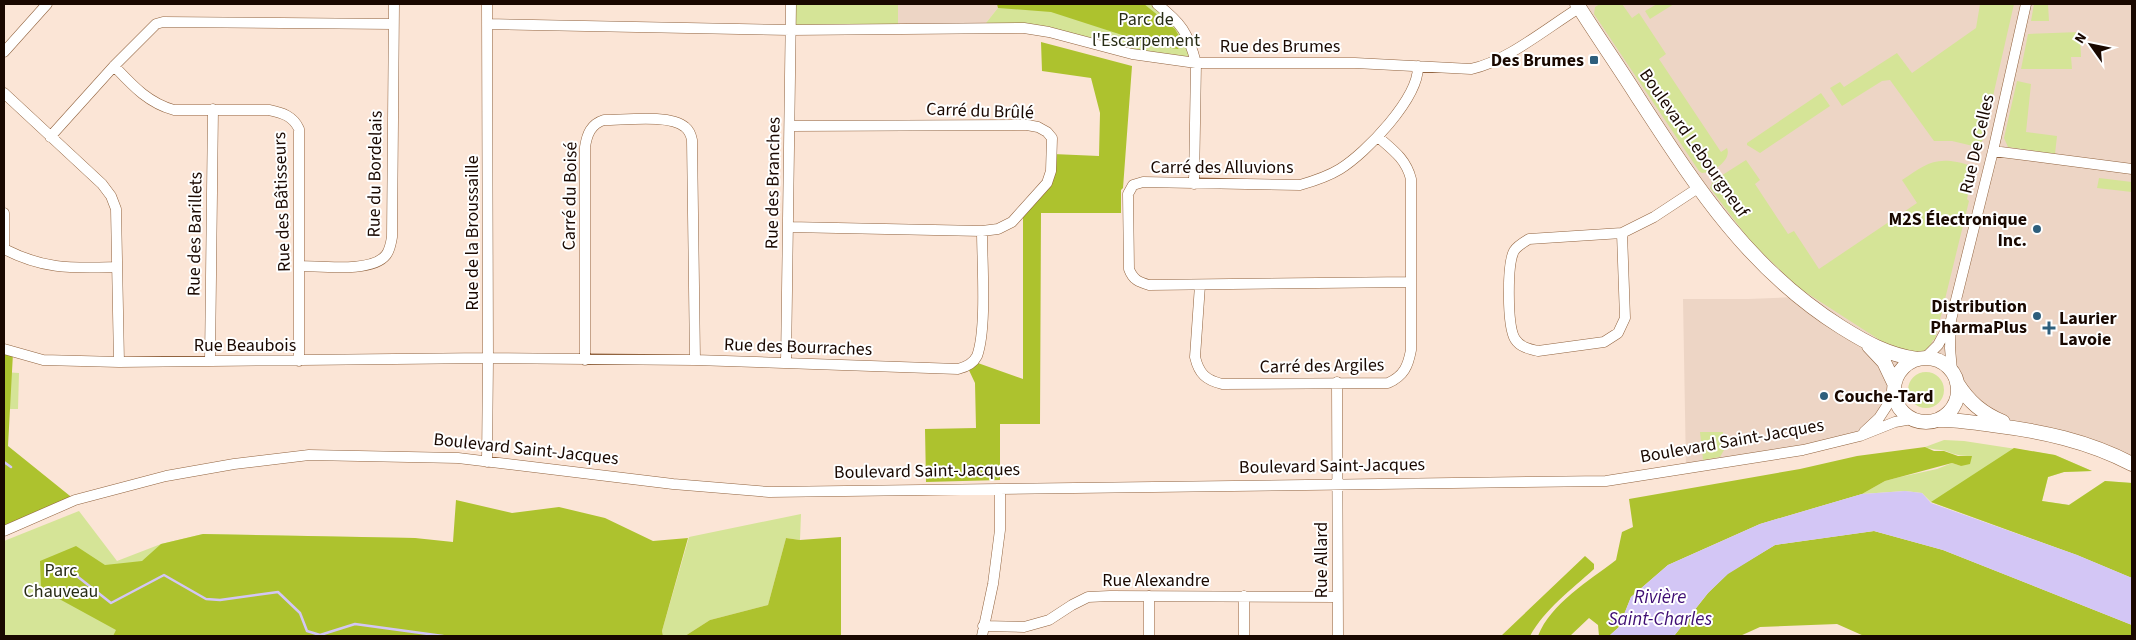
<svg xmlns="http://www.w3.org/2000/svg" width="2136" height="640" font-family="'Source Sans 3',sans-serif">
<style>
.built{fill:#edd5c5}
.green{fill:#d5e497}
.forest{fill:#adc22e}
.water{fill:#d3c6f5}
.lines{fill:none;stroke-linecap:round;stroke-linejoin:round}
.stream{stroke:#d3c6f5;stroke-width:2.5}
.minor-casing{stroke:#91633f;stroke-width:11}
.major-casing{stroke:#91633f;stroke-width:15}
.minor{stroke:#fff;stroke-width:10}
.major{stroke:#fff;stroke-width:14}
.poi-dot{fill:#2d5e7c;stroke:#fff;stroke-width:2}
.labels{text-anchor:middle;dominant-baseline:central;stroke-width:4;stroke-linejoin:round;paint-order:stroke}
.park-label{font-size:18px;fill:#282c15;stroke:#fff}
.street-label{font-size:18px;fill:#190800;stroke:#fff}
.poi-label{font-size:18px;font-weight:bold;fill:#190800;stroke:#fff;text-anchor:end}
.water-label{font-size:19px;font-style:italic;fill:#3e0c73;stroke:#fff}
</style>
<rect width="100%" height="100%" fill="#fbe5d6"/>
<path class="built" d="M898,4H1001L982,28L898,29Z
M1577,4H2132V464L1989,416L1957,383L1954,375L1947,366L1937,360L1925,358L1910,362L1900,371L1894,390L1860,436L1686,469L1683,299H1748L1796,297L1748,250Z"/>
<path class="green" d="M791,4H898V29L790,30Z
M1001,4H1157L1178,20L1196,63L1062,35L982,28Z
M1600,4H1622L1632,18L1639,13L1666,54L1659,59L1721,152L1727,148C1732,160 1713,173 1702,173L1699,171L1594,14L1595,7Z
M1657,4H1674L1650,19L1645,11Z
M1980,4H2014L1983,140L1978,145L1973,146L1952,141H1934L1890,80L1882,81L1842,106L1830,88L1840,82L1844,87L1897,53L1912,73L1976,28Z
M2034,4H2048L2049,21H2031Z
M2080,32L2081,57H2071L2072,69H2021L2028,34Z
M2017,81L2031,84L2026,132L2057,136L2055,154L2008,147L2004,138Z
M1821,93L1830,106L1760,153L1747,145V143Z
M1746,160L1760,180L1755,184L1788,234L1794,231L1819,269L1917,203L1902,180C1922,167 1932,157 1957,162C1962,163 1967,164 1971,167L1973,173L1967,199L1969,201L1935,340H1933C1925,360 1905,352 1890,344L1889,346L1799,288L1751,242L1710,188L1713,181Z
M2099,178L2132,182V192L2097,188Z
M1908 390a18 18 0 1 1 36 0a18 18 0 1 1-36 0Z
M4,372L19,373L18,409H4Z
M1700,432H1723L1724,450L1720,457L1703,460Z
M1944,440L1964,441L2055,455L2092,471L2064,472L2048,477L2042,501L2069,505L2105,481L2132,483V578L2077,555L1931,502L1922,493L1905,491L1862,494L1885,481L1900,477L1937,469L1952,463L1961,466L1971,456C1961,456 1955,455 1946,451C1939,449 1932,450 1925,447Z
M79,511L117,561L161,544L203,534L415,538L614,636H4V541Z
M801,514L800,540L786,538L768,605L710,620L685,636H663L662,631L689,537Z"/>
<path class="forest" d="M997,4H1144L1175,29L1182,41L1178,49L1153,45L1051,12L998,8Z
M1041,42L1132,66L1123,188L1121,190V213H1041L1040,424H1000V480L926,482L925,429L976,428L975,383L967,366L975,362L1023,379V211L1038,195L1053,154L1099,156L1100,113L1091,78L1042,71Z
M4,349L13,353L8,446L75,500L4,531Z
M1925,447L1934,451H1944L1958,456H1972L1970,464L1961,466L1952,463L1885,481L1862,494L1760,524L1668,565L1631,597L1619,627L1609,636H1599L1598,625L1589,618L1570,636H1538C1551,603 1589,581 1616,560L1622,532L1633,527L1629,499L1800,469L1857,456Z
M2014,448L2055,455L2092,471L2064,472L2048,477L2042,501L2069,505L2105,481L2132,483V578L2077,555L1931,502Z
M456,500L512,513L559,507L605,518L653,541L688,538L662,631L663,636H113L116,630L41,589L40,561L76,546L105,565L142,561L161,544L203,534L415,538L453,542Z
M1874,531L1943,550L2132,625V636H1864L1837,624L1760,627L1740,636H1674L1708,593L1728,573L1775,545Z
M841,537V636H685L710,620L768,605L786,538L800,540Z
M1585,556L1594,564V569C1571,590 1545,609 1530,636H1501Z"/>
<path class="water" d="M1905,491L1922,493L1931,503L2077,555L2132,578V625L1943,550L1874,531L1775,545L1728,574L1708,593L1674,636H1609L1619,627L1631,597L1668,565L1760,524L1862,494Z"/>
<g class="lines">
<path class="stream" d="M4,462L11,467
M73,573L111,603L164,575L206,599L220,600L278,592L300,613L307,631L320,635L355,624L443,636"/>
<g class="minor-casing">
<path id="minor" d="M1157,4C1181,23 1188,32 1196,63L1194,184
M487,24L790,30L1024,28L1049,32L1132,54L1196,63H1355L1471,69C1506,62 1548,27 1579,8
M4,52L47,4
M114,66C132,85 148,103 174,110H269C283,113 293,116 299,129V361
M4,93L102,184L111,196L116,209L119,362
M50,137L114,66L156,24L163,22L393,24
M1993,151L2132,169
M4,213V249
M789,227L982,231L998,229L1012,222L1047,183L1051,171L1052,138L1047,132L1038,127L1027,125L790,126
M1622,233L1625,318L1618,333L1604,342L1538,351C1529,349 1520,347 1515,339C1507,326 1507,264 1514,251C1517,246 1524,242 1529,239L1622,233L1654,217L1698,188
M4,249C45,270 72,268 117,267
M300,266C321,266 372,273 386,255C390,250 391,243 392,237L394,4
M1411,282L1149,285C1139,282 1133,280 1129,269L1128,194L1133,185L1143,182L1300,185C1314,181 1327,177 1340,169C1366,153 1419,98 1418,66
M1200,285L1195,357C1199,374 1206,380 1222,384L1388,383C1404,376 1408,366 1411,350V179C1406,159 1393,150 1378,137
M4,349L43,360L119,362L488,358L695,360L958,369C966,367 973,364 977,356C987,329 982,262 982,231
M1925,358L1938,345L1950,323
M210,360L213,109
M585,360V147C587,134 591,124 604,120C625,120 670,114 685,127C690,131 691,135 692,140L695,360
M786,363L791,4
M1952,371L1950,348L1951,320L1993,151L2026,4
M1337,382L1338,636
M1864,432L1879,418L1894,395
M487,462L488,359L487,4
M4,531L75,500L166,476L234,464L309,455L458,458L673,484L769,492L1606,481L1803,450L1860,436L1895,422L1912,419
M983,626L1024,627L1049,620L1072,605L1088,597L1110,596L1337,597
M982,636L993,584L1000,530V489
M1149,636V596
M1244,636V596"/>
</g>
<g class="major-casing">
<path id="major" d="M1577,4C1597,36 1619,67 1639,99C1697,188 1749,269 1841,327C1865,342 1888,355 1917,359
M1869,346L1884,362L1894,383
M1894 390a32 32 0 1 1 64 0a32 32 0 1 1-64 0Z
M1957,383C1969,402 1982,413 2003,422
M1939,420C1957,419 1974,423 1992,425C2041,431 2088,441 2132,464"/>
</g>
<use href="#minor" class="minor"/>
<use href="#major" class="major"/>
</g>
<g class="poi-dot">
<rect x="1589" y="55" width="10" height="10" rx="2.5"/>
<circle cx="2037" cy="229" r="5"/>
<circle cx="2037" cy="316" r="5"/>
<path d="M2046.5 320.5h5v5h5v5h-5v5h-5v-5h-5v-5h5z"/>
<circle cx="1824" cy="396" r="5"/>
</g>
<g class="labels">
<g class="park-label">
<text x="1146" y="19">Parc de<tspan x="1146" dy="21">l'Escarpement</tspan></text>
<text x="61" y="570">Parc<tspan x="61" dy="21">Chauveau</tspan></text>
</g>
<g class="street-label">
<text x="1280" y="46">Rue des Brumes</text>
<text transform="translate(980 111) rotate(2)">Carré du Brûlé</text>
<text transform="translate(1694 143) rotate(55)">Boulevard Lebourgneuf</text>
<text transform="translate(1977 144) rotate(-77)">Rue De Celles</text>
<text x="1222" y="167">Carré des Alluvions</text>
<text transform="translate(375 174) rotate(-89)">Rue du Bordelais</text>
<text transform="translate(773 183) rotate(-89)">Rue des Branches</text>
<text transform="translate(570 196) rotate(-89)">Carré du Boisé</text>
<text transform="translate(282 202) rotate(-92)">Rue des Bâtisseurs</text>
<text transform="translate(472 233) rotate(-90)">Rue de la Broussaille</text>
<text transform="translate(195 234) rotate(-89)">Rue des Barillets</text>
<text x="245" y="345">Rue Beaubois</text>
<text transform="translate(798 347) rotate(2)">Rue des Bourraches</text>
<text transform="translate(1322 366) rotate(-1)">Carré des Argiles</text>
<text transform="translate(1732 441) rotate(-10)">Boulevard Saint-Jacques</text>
<text transform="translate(526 449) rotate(6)">Boulevard Saint-Jacques</text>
<text transform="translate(1332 466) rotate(-1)">Boulevard Saint-Jacques</text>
<text transform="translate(927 471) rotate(-1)">Boulevard Saint-Jacques</text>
<text transform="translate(1321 560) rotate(-90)">Rue Allard</text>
<text x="1156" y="580">Rue Alexandre</text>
</g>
<g class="poi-label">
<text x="1584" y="60">Des Brumes</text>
<text x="2027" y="219">M2S Électronique<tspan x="2027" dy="21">Inc.</tspan></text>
<text x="2027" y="306">Distribution<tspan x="2027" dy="21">PharmaPlus</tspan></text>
<text x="2059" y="318" text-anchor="start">Laurier<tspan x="2059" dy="21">Lavoie</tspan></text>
<text x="1834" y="396" text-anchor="start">Couche-Tard</text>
</g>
<g class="water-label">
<text x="1660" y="597">Rivière<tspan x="1660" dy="22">Saint-Charles</tspan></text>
</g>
</g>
<rect width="2136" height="640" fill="none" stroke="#190800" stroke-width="10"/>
<g transform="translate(2091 45) rotate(303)" stroke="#ffffff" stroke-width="4" paint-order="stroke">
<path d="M0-4L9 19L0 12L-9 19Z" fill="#190800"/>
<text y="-8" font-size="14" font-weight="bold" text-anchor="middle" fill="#190800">N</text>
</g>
</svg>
